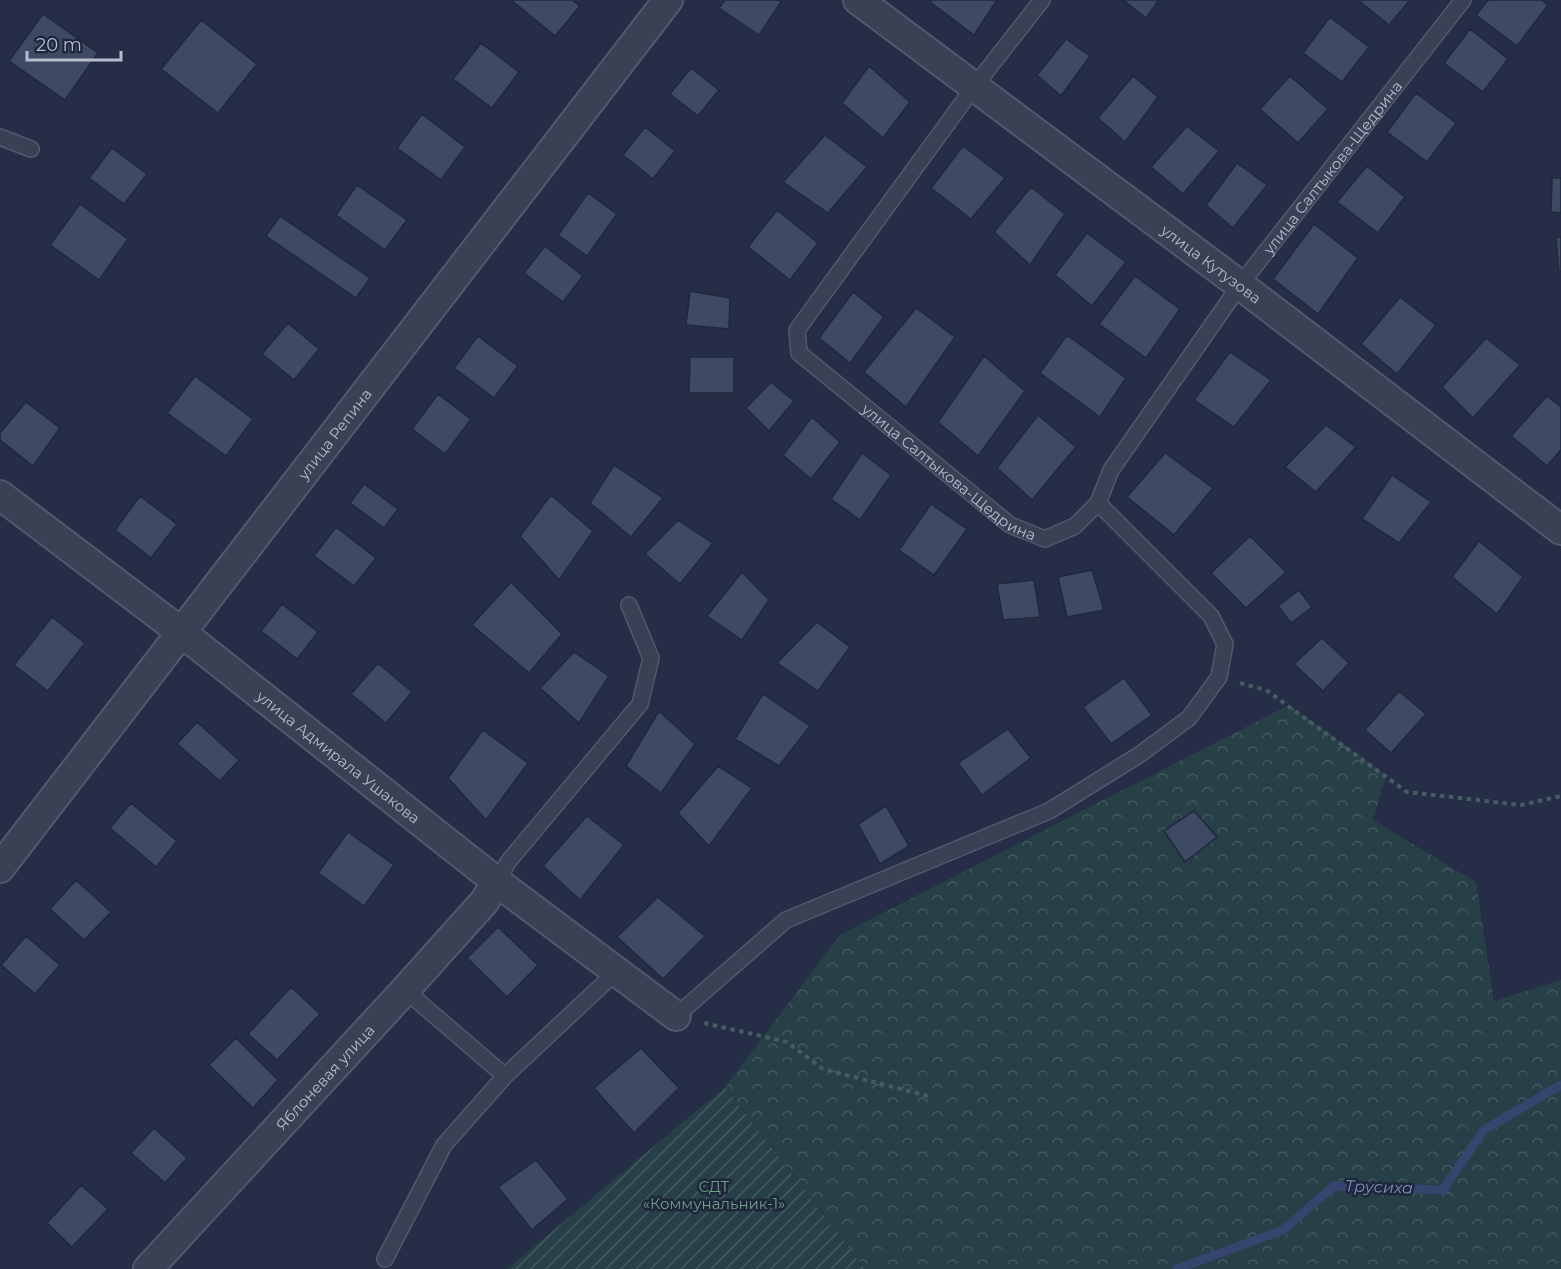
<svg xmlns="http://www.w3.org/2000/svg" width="1561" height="1269" font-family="Montserrat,sans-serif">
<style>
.forest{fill:url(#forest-crowns)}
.garden{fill:url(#garden-furrows)}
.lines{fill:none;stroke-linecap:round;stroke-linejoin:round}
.stream{stroke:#35456d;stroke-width:9}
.building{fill:#3e4964;stroke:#20283d;stroke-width:1.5}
.service-casing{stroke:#52596d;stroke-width:18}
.minor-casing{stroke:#52596d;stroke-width:32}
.path{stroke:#455c63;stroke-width:4;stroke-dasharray:4.5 4.5;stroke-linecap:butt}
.service{stroke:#394155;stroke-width:15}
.minor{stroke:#394155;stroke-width:28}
.labels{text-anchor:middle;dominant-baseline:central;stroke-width:5;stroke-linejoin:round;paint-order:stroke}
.street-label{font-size:15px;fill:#b7bdcf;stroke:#1e263b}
.park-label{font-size:15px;fill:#6ca280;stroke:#1e263b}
.water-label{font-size:16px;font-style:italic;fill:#7c8eb9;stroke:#1e263b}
</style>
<defs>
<pattern id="forest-crowns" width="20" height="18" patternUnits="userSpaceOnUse" patternTransform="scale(1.5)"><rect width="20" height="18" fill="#273f47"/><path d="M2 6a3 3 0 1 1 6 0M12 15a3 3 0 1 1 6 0" fill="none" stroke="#445960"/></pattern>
<pattern id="garden-furrows" width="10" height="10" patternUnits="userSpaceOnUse" patternTransform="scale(1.5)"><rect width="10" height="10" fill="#273f47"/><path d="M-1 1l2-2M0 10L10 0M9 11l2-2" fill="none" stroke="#445960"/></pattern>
</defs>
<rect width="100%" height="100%" fill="#252e46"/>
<path class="forest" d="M1289,705L1386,775L1373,820L1476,882L1494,1001L1561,980V1269H865L725,1087L840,935Z"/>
<path class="garden" d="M725,1087L865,1269H507Z"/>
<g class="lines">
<path class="stream" d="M1177,1269L1283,1230L1334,1186L1443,1190L1484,1130L1561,1085"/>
</g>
<path class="building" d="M511,0H572L580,6L555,36Z
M725,0H778L781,2L759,35L719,8Z
M932,0H997L974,35L930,2Z
M1123,0H1159L1146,18Z
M1358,0H1410L1389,25Z
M1488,0H1541L1548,5L1517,46L1476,15Z
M43,14L98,53L65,100L9,61Z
M1330,17L1369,47L1342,82L1303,53Z
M201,20L257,64L218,113L161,69Z
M1470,29L1508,59L1483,92L1444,63Z
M1066,39L1090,56L1061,96L1037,75Z
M481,43L519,72L492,108L453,79Z
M869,66L910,102L883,138L842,103Z
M691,68L719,90L698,116L670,94Z
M1133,76L1158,97L1125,142L1098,118Z
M1290,76L1328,109L1298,143L1260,109Z
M1416,93L1456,123L1427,162L1387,132Z
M422,114L465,147L441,180L397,148Z
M1187,126L1219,151L1183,194L1151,167Z
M645,127L675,151L653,179L623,155Z
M825,135L867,167L828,213L783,182Z
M963,146L1005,178L971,219L931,188Z
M112,148L147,174L124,204L89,178Z
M1237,163L1267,185L1233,228L1206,205Z
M1367,166L1405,197L1378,233L1337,202Z
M1552,178H1561V213L1551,212Z
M357,185L407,220L385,250L336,215Z
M1031,187L1065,214L1030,265L994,232Z
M588,193L617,214L587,256L558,235Z
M80,204L128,239L99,280L50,245Z
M777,210L818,243L790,280L748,247Z
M280,216L370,278L356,298L266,236Z
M1314,224L1358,258L1318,314L1273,279Z
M1087,233L1126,262L1092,306L1055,275Z
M1556,237H1561V272H1559Z
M545,246L583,276L563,302L524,273Z
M1135,276L1180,309L1146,358L1099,324Z
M690,291L730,298L729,329L686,325Z
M853,292L884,317L850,363L819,338Z
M1400,297L1436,325L1397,374L1361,344Z
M916,308L955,337L906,407L864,372Z
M288,323L319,349L294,380L262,354Z
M1067,335L1126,378L1100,417L1040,373Z
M478,336L518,366L494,398L454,368Z
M1486,338L1520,365L1473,418L1442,387Z
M1230,352L1271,380L1234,427L1194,400Z
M984,356L1025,391L978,456L938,422Z
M690,357H734V393H689Z
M195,376L253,419L226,456L167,413Z
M771,382L794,401L769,431L746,408Z
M438,394L471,419L445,454L412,429Z
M1547,396L1561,407V450L1547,466L1511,436Z
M26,402L60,428L33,466L0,440V433Z
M1038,415L1076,447L1032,500L997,468Z
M812,417L840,442L811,479L783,455Z
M1326,425L1356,447L1316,492L1285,467Z
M862,453L891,475L860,520L831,499Z
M1165,453L1213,488L1174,535L1127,497Z
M614,465L663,498L631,537L590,503Z
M1392,475L1431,502L1399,543L1362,519Z
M364,484L398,509L384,528L350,503Z
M551,495L593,531L559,580L520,536Z
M140,496L177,524L151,558L115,530Z
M931,504L967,529L934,575L899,550Z
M678,520L713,543L680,584L645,554Z
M336,527L376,558L354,586L314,556Z
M1250,536L1286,572L1246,608L1211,573Z
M1479,541L1523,577L1497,614L1452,577Z
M1092,570L1104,610L1067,617L1058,577Z
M742,572L769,600L742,640L707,616Z
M1034,580L1040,617L1003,620L997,584Z
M511,582L562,634L529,673L472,625Z
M1299,590L1312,607L1291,623L1278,606Z
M282,604L318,632L297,659L261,631Z
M52,617L85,643L48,691L14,665Z
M817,622L850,647L818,691L777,663Z
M1322,638L1349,663L1323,691L1294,664Z
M574,652L609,676L579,723L540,688Z
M378,663L412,692L386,723L351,694Z
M1124,678L1152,715L1111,744L1083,707Z
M1399,691L1426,714L1391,753L1365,730Z
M763,694L810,726L779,766L735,739Z
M659,711L695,744L661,793L626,766Z
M197,722L239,760L220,781L177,744Z
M1008,729L1031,758L982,795L958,763Z
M483,730L528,763L486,820L448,778Z
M718,766L752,788L709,846L678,813Z
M131,803L177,841L156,867L110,828Z
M886,806L909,846L880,864L858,824Z
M1194,811L1217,837L1185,862L1164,831Z
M587,816L624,845L580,900L543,866Z
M348,832L394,865L364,906L318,873Z
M76,880L111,912L84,940L50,909Z
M658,897L705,936L663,979L617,937Z
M498,927L538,965L507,997L467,958Z
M26,936L60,965L35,994L1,965Z
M291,987L320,1014L277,1060L248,1034Z
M236,1038L278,1080L253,1108L209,1065Z
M641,1048L679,1088L634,1133L594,1088Z
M154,1128L187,1158L165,1183L131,1153Z
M536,1160L568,1199L532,1230L498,1187Z
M81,1185L108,1209L72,1247L47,1223Z"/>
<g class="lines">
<g class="service-casing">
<g id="service">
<path id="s1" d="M1042,0L974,87L797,330L799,353L1010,525L1045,539L1075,526L1098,503L1111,470L1240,285L1463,0"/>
<path d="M0,137L31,149"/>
<path d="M497,882L508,862L640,704L651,658L629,605"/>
<path d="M405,990L505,1076"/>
<path d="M676,1016L786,920L1049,811L1139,755L1189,718L1219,677L1225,644L1211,616L1098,503"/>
<path d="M385,1259L444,1145L505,1076L616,972"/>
</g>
</g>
<g class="minor-casing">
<g id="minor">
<path id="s2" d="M858,0L1240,285L1561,530"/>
<path id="s3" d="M0,495L181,632L497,882L676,1016"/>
<path id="s4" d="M0,868L668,0"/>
<path id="s5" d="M148,1269L405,990L484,902L497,882"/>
</g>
</g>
<path class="path" d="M1240,683L1266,690L1407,792L1521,805L1561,796
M704,1023L787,1042L823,1069L932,1097"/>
<use href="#service" class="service"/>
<use href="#minor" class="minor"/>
</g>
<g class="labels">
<g class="street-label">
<text stroke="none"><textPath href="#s1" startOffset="1220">улица Салтыкова-Щедрина</textPath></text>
<text stroke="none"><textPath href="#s2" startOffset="441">улица Кутузова</textPath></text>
<text stroke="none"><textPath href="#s4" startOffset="548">улица Репина</textPath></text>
<text stroke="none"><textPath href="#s1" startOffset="626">улица Салтыкова-Щедрина</textPath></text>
<text stroke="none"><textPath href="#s3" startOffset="428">улица Адмирала Ушакова</textPath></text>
<text stroke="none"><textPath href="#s5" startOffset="261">Яблоневая улица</textPath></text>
</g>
<g class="park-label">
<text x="714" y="1186">СДТ<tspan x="714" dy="17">«Коммунальник-1»</tspan></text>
</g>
<g class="water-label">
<text transform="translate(1379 1187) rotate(2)">Трусиха</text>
</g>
</g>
<path d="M27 51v9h94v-9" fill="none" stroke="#b7bdcf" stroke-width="3"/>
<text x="36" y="51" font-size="18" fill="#b7bdcf" stroke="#1e263b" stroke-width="4.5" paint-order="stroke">20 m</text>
</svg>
